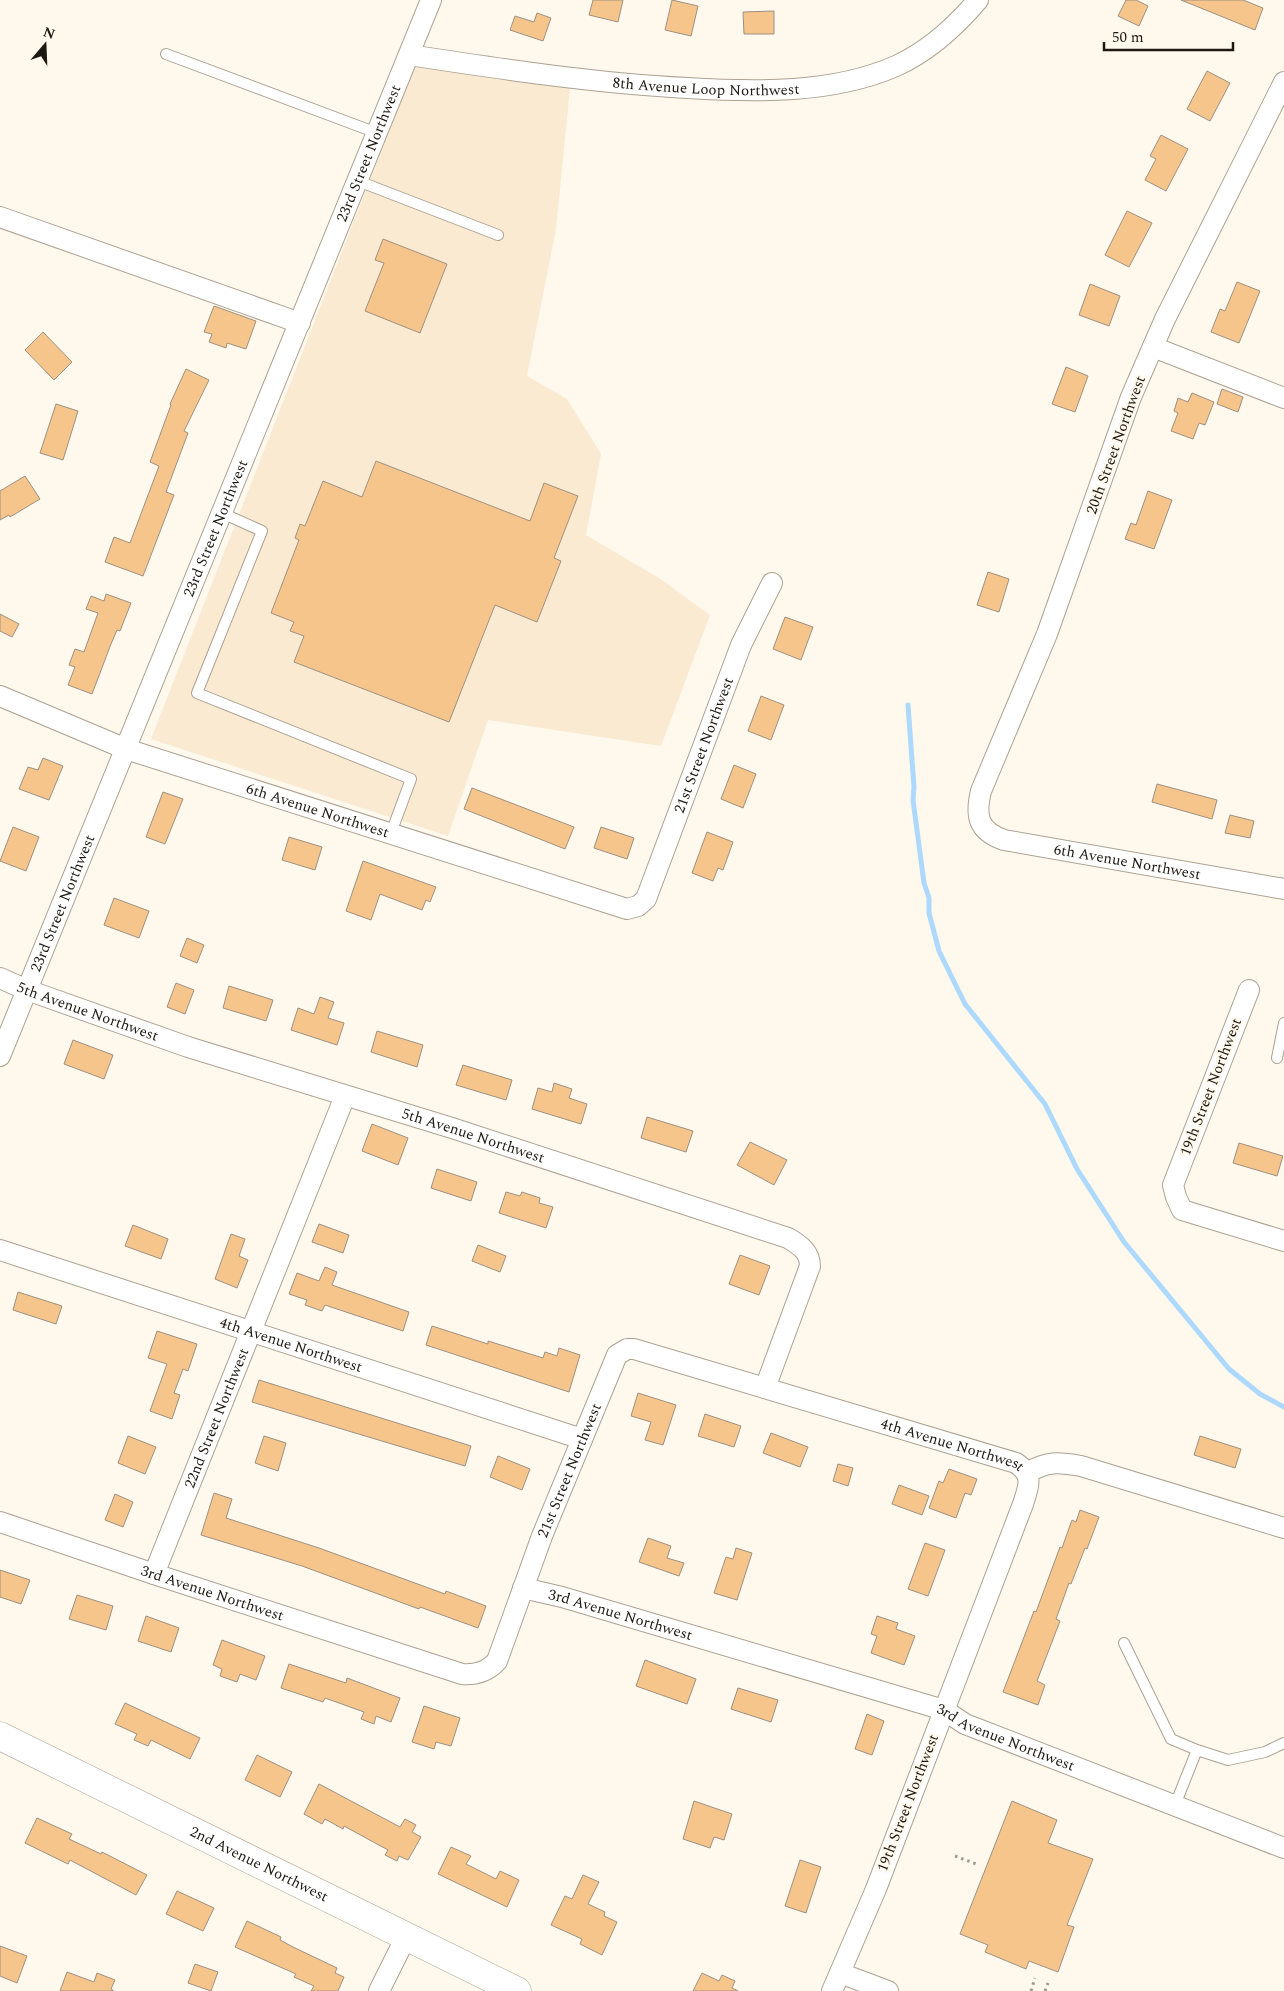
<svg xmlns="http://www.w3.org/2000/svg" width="1284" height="1991" font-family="Spectral,serif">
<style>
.built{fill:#faead2}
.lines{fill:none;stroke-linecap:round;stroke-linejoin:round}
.stream{stroke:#acd9fd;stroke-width:5}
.building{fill:#f6c58c;stroke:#9e9182}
.service-casing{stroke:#ada292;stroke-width:12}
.minor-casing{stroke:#ada292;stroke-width:22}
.secondary-casing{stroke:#ada292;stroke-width:29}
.path{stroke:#9f998f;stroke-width:3;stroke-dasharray:2.5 4;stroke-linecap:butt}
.service{stroke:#fff;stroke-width:10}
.minor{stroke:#fff;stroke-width:20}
.secondary{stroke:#fff;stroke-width:28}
.labels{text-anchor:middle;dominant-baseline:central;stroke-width:4.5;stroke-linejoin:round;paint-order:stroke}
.street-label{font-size:15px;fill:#1d1912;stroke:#fff8ed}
</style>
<rect width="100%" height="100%" fill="#fff8ed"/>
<path class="built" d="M415,65L570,88L556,229L527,376L567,399L601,454L586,535L659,578L710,615L661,746L488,720L448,836L151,739Z"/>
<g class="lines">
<path class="stream" d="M908,705L914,787L913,800L924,883L929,898V913L939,951L965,1004L1045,1104L1077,1169L1124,1242L1229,1369L1260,1394L1284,1407"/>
</g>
<path class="building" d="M593,0H623L618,22L589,15Z
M672,0L698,6L691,36L665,30Z
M1126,0H1136L1148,6L1139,26L1118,16Z
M1181,0H1243L1263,8L1255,30Z
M774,11V34H744L743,12Z
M537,13L551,18L543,41L510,30L515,16L534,22Z
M1207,71L1230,83L1210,121L1187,109Z
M1161,135L1188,149L1166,191L1145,180L1156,159L1150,156Z
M1127,211L1152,223L1129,267L1105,255Z
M383,239L447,264L420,333L365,311L384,263L375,260Z
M1237,282L1260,291L1239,343L1211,332L1220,309L1225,311Z
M1090,284L1120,296L1109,326L1079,315Z
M214,306L256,321L246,349L227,343L226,348L209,342L212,334L204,332Z
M43,332L72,362L54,380L25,350Z
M1066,367L1088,376L1075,412L1052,404Z
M186,369L209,380L184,431L188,433L166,492L174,495L143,576L105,562L114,537L130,543L159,466L150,462L171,405L170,404Z
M1222,389L1243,397L1238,412L1217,404Z
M1192,393L1214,402L1205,425L1199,423L1193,439L1171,431L1178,413L1174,411L1178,398L1188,402Z
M56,404L78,411L63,460L40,453Z
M376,461L530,521L544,483L578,496L554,558L561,561L537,622L495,605L449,722L294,662L304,636L290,631L294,622L271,613L299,540L295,538L300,524L305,526L323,481L362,497Z
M25,476L40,499L10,517L9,515L0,520V491Z
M1148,491L1172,500L1154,549L1125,539L1131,523L1136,525Z
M988,572L1009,579L999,612L977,605Z
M106,594L131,603L120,631L117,630L111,644L92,694L68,685L75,667L69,665L75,649L84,652L98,613L86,609L91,596L104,601Z
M0,614L19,624L12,637L0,631Z
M785,617L813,627L801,660L773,649Z
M761,696L784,705L771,740L748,731Z
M43,758L63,766L49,800L19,789L28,767L38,770Z
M734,765L756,774L743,808L721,799Z
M1157,784L1217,800L1212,819L1152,802Z
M472,788L574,827L565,849L464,809Z
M163,792L183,799L165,844L146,837Z
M1230,815L1254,821L1250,838L1225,833Z
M13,827L39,837L26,871L0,861Z
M601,827L634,838L627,859L594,848Z
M707,832L733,842L723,870L718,868L713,881L692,873Z
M289,837L322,847L315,870L282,860Z
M363,861L436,887L430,902L426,900L422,910L380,894L371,920L346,911Z
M114,898L149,911L139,938L104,925Z
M187,938L204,945L197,963L180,956Z
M176,983L194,990L185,1014L167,1007Z
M229,986L273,1000L266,1021L223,1008Z
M320,997L334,1002L328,1018L344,1023L337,1045L291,1030L298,1008L314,1014Z
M377,1031L423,1045L417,1067L371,1052Z
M73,1040L113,1055L104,1079L64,1064Z
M463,1065L512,1080L506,1100L456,1085Z
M554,1083L572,1089L569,1098L587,1104L581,1124L532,1109L538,1088L552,1092Z
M647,1117L693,1131L686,1152L641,1138Z
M372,1124L408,1138L398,1165L362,1151Z
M750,1142L787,1160L774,1185L737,1165Z
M1239,1143L1283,1156L1277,1176L1233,1163Z
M437,1169L477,1182L471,1201L431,1188Z
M506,1192L520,1196L522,1192L540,1198L539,1203L553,1207L546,1228L499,1213Z
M319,1224L349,1235L343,1253L312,1242Z
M133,1225L168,1239L161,1259L125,1246Z
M231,1234L245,1239L239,1256L248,1260L237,1288L215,1279Z
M478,1245L506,1256L500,1272L472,1261Z
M740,1255L770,1266L759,1295L729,1284Z
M325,1267L337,1272L332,1285L409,1312L403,1331L325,1305L322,1311L305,1305L307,1300L289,1294L297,1273L319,1281Z
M18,1292L62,1306L56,1324L13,1310Z
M432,1326L488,1344V1341L543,1358L545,1352L557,1356L559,1348L580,1355L569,1392L426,1345Z
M157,1331L197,1344L188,1371L183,1369L174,1393L180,1395L172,1419L150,1411L167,1364L148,1358Z
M259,1380L471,1446L465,1466L252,1402Z
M638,1393L676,1405L663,1445L645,1440L651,1422L631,1416Z
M705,1414L741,1426L734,1447L698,1436Z
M771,1433L808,1447L800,1467L763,1453Z
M128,1436L156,1447L145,1474L118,1463Z
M264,1436L286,1443L278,1471L255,1463Z
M1200,1436L1241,1449L1235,1468L1194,1455Z
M498,1456L530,1469L522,1490L490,1477Z
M838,1464L853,1468L848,1486L833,1481Z
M949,1469L977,1479L971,1495L965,1493L956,1518L929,1508L939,1481L943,1483Z
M899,1485L929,1496L922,1515L892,1504Z
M214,1493L232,1499L226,1518L319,1548L445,1594L446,1591L486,1606L478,1628L420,1607L419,1609L302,1566L201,1535Z
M115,1494L133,1502L123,1527L105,1520Z
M1080,1510L1099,1517L1087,1549L1085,1548L1071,1584L1069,1583L1056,1619L1060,1621L1037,1681L1045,1685L1038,1705L1003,1692L1034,1611L1036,1612L1060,1547L1062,1548L1072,1520L1076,1522Z
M648,1538L671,1546L667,1558L684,1563L679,1576L639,1562Z
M925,1543L945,1550L928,1596L908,1589Z
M736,1548L752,1553L737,1600L714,1593L726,1557L733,1559Z
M0,1570L30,1580L21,1604L0,1597Z
M77,1595L113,1606L106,1630L69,1619Z
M146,1616L179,1628L171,1652L138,1641Z
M877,1616L898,1623L896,1629L915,1636L904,1665L871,1653L877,1636L871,1634Z
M222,1640L265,1656L256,1680L240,1674L237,1682L220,1676L222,1669L213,1665Z
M645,1660L696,1679L687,1704L636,1686Z
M289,1664L346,1683L347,1678L400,1698L391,1722L376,1716L374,1724L361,1719L364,1712L325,1698L323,1702L281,1688Z
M738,1688L778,1700L771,1722L731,1709Z
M125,1703L200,1738L190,1759L151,1740L148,1746L134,1740L137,1734L115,1724Z
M424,1706L460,1718L451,1746L436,1742L434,1749L412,1742Z
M867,1714L884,1721L872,1755L855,1749Z
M257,1755L292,1772L280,1797L245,1780Z
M319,1784L400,1827L405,1819L416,1825L412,1832L421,1837L408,1860L399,1856L397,1861L385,1855L388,1850L344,1826L343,1829L325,1819L322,1824L304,1814Z
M694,1801L732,1814L724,1840L714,1837L710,1848L683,1839Z
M1012,1801L1057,1820L1048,1843L1093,1859L1067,1925L1074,1927L1058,1972L1029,1961L1026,1969L985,1952L988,1945L960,1934Z
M37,1818L72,1834L69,1839L101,1854L102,1852L147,1875L136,1895L70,1860L68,1864L25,1843Z
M451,1847L471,1856L466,1864L496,1879L500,1871L519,1880L507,1907L438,1874Z
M800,1860L821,1867L806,1913L785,1906Z
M583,1875L599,1882L588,1904L605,1912L604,1916L617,1922L602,1955L580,1944L582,1939L551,1925L565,1896L572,1899Z
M177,1891L214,1908L203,1931L166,1914Z
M247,1921L281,1937L280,1940L293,1947L337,1968L335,1973L344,1977L338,1991H311L314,1986L294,1977L296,1974L235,1947Z
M0,1946L27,1956L17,1983L0,1976Z
M195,1964L218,1972L211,1991L188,1983Z
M67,1972L94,1982L97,1973L115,1980L111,1989L114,1991H60Z
M702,1973L719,1981L722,1975L735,1981L732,1988L738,1991H693Z"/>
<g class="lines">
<g class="service-casing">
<path id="service" d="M166,54L377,133
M358,181L498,235
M222,513L262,531L197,693L411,779L391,833
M1277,1058L1284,1023
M1124,1643L1171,1739L1197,1750
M1175,1805L1197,1750L1228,1760L1265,1752L1284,1743"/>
</g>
<g class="minor-casing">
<g id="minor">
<path id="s1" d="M409,55C501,69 593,83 687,88C756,92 832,94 896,66C929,51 955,27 978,0"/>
<path id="s2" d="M1284,82L1165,319L1131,397L1047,634L981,791C975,816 978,831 1004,840L1284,889"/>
<path d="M0,217L300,323"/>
<path d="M1153,347L1284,398"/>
<path id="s3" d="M0,696L126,749L627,909L638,906L646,899L741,645L772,583"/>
<path id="s4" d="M0,978L27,990L188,1047L452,1128L788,1238C800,1245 810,1252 810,1266L765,1388"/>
<path d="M1249,990L1173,1185L1176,1197L1182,1210L1284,1241"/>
<path id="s5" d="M0,1056L431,0"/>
<path id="s6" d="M0,1250L582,1439"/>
<path d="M1027,1473C1047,1461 1058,1462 1081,1466L1284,1528"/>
<path id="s7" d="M0,1522L154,1574L462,1674C476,1675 487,1672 497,1661L542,1536L617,1355L627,1349H634L1016,1463C1034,1475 1029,1486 1023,1504L876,1889L832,1991"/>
<path id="s8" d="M154,1574L345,1096"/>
<path id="s9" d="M523,1588L562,1597L944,1710L965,1724L1284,1848"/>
<path d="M840,1973L888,1991"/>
<path d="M379,1991L406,1937"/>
</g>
</g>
<g class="secondary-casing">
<g id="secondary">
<path id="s10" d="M0,1736L517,1991"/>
</g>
</g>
<path class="path" d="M955,1856L979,1865
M1031,1991L1035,1978
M1045,1991L1048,1983"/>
<use href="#service" class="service"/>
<use href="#minor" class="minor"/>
<use href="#secondary" class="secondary"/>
</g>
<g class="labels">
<g class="street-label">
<text stroke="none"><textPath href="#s1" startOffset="299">8th Avenue Loop Northwest</textPath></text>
<text stroke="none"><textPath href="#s5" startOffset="975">23rd Street Northwest</textPath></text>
<text transform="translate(1116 445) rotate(-70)">20th Street Northwest</text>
<text stroke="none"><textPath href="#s5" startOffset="570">23rd Street Northwest</textPath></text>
<text stroke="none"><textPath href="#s3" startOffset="849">21st Street Northwest</textPath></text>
<text stroke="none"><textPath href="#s3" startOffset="338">6th Avenue Northwest</textPath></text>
<text stroke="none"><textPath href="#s2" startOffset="959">6th Avenue Northwest</textPath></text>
<text stroke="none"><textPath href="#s5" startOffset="165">23rd Street Northwest</textPath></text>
<text stroke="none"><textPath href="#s4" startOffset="94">5th Avenue Northwest</textPath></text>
<text transform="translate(1211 1087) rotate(-69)">19th Street Northwest</text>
<text stroke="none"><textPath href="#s4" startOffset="499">5th Avenue Northwest</textPath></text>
<text stroke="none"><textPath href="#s6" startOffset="306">4th Avenue Northwest</textPath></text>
<text stroke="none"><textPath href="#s8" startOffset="168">22nd Street Northwest</textPath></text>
<text stroke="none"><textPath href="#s7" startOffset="1205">4th Avenue Northwest</textPath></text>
<text stroke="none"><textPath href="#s7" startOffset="729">21st Street Northwest</textPath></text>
<text stroke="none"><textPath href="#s7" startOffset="224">3rd Avenue Northwest</textPath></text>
<text stroke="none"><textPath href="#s9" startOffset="101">3rd Avenue Northwest</textPath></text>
<text stroke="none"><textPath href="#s9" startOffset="506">3rd Avenue Northwest</textPath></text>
<text transform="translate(908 1803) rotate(-69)">19th Street Northwest</text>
<text stroke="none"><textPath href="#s10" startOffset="289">2nd Avenue Northwest</textPath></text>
</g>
</g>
<g transform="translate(45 45) rotate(19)" stroke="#fff8ed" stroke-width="4" paint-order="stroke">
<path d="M0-4L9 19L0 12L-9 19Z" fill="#1d1912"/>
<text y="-8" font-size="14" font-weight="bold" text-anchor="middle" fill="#1d1912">N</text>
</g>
<path d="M1104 42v8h129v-8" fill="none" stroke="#1d1912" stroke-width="2.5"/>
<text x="1112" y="42" font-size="15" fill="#1d1912" stroke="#fff8ed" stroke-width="4" paint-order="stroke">50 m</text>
</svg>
